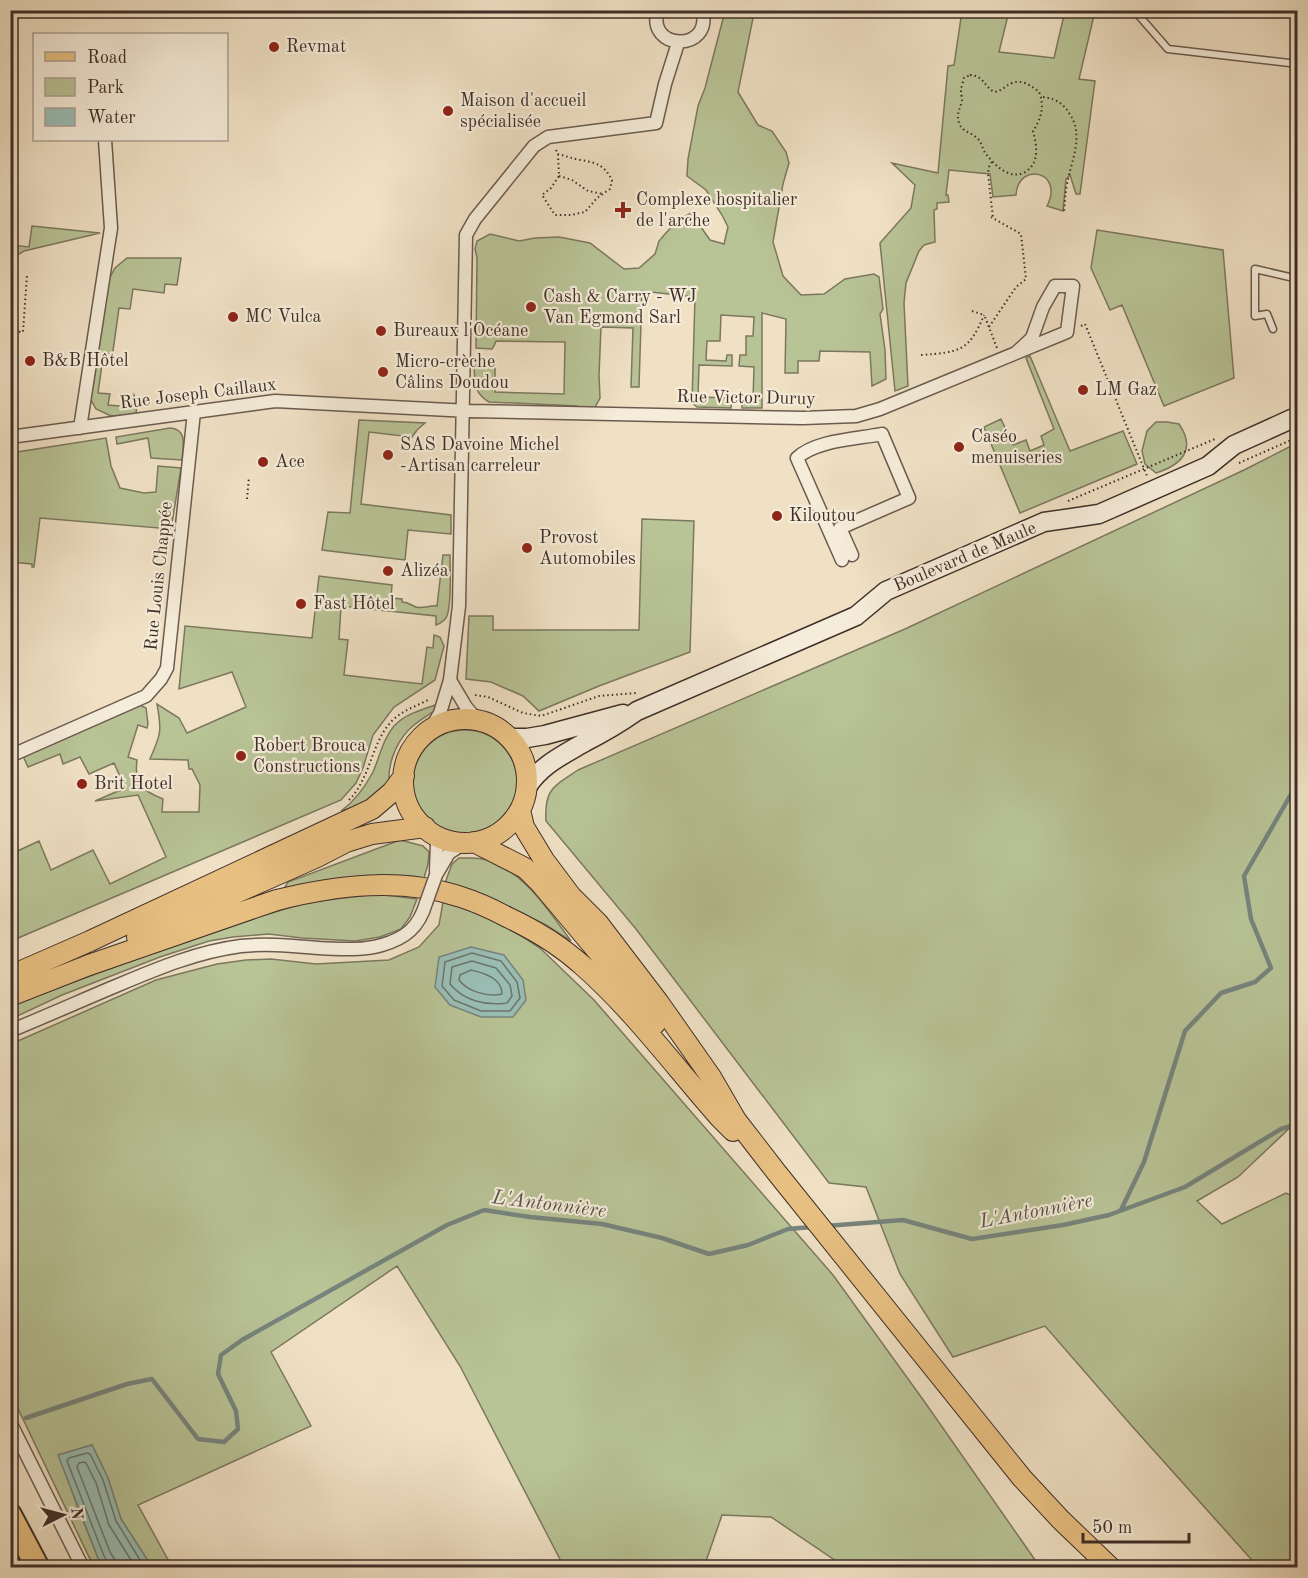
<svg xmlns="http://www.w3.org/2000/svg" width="1308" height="1578" font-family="'Old Standard TT',serif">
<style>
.green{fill:#b8c396;stroke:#7c785f;stroke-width:1.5}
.water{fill:#9abeb5;stroke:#76847d;stroke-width:1.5}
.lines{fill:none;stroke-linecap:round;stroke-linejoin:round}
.shore{stroke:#6c766e;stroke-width:1.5}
.stream{stroke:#76847d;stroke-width:4.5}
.service-casing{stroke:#6b5b4f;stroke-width:9}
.minor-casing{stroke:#6b5b4f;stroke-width:15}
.secondary-casing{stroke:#3f2e28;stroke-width:21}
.primary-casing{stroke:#3f2e28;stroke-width:22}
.motorway-casing{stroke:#3f2e28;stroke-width:26}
.path{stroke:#3f2e28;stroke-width:2;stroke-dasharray:1.5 3;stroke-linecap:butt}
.service{stroke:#f5ecd9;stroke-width:6}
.minor{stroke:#f5ecd9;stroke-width:12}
.secondary{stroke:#f5ecd9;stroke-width:18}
.primary{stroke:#e8c082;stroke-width:20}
.motorway{stroke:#e8c082;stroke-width:22}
.minor-bridge-casing{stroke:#6b5b4f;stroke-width:15;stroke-linecap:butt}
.minor-bridge{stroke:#f5ecd9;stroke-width:12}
.poi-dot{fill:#8f2418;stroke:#f5ecd9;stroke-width:2}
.labels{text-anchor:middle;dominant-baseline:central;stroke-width:4.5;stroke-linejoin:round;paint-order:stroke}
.poi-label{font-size:18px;fill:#3f2e28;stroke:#f5ecd9;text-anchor:start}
.street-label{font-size:18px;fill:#3f2e28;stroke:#f5ecd9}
.water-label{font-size:20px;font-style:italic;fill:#56524b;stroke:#f5ecd9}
</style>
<rect width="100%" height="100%" fill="#f0e1c5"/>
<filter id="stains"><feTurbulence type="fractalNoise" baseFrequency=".00333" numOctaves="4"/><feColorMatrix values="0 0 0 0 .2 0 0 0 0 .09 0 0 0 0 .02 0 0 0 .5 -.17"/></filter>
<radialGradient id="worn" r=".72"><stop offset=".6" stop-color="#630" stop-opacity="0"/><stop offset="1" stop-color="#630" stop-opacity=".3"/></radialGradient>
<path class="green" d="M709,11H756L753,18L738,92L758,125L772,131L786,152L789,163L783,184L773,242L783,276L801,295L824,294L845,279L874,274L879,277L883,309L880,314L885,350L886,379L872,386L870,352L820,351L819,361H798V373H785L786,319L762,313V408H742V399H753L754,367L739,366L740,355H746V336H753L754,317L721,315L720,341H707L706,360L726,361L727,355H732V366L699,365L698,397L732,398L731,408L697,407L692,403L695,297L642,291L639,387H631L633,328L601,327L599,375L600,398L593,411L579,409L577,406L489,402C473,393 475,381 474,365C481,361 491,358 495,366V392L564,394L565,342L496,341L494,346L492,349L476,348L477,258L475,249L477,241L490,234L519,241L535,238L559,237L590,243L624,269L639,268L655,254L659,241L665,234L677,221L691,213L710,240L724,244L728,227L722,215L706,190L687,176L688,159L698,106L705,88L724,15Z
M962,11H1009L999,52L1054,58L1065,11H1095L1079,79L1095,81L1080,194H1076L1070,175L1066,179L1063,211L1047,206C1065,171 1018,161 1016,195L993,197L990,174L949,170L946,195H948L949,202L937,203V209L934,210L935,242L924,245L919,251L906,283L904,303L908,386L895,391L880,243L911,208L915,185L892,163L938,173L948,66L954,65Z
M32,226L100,233L24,251L11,259V245L29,247Z
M1097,230L1223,250L1234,378L1164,406L1122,305L1110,310L1091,268Z
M127,258H181L177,285L165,284L164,293L133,289L130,309L119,308L112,358L103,357L98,393L110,394L108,405L131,407L134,395L137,403L136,414L111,416L96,409L90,398L107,283L115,268Z
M1030,356L1070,451L1123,431L1137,464L1020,513L984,427L1001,419L1013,445L1026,440L1030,451L1044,445L1041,436L1054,429L1026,358Z
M359,420L425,423L417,430L412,437L369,432L361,504L451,515V534L408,530L405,560L322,550L328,512L350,513Z
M1156,422H1167L1179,424C1197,450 1181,465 1156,473L1145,464L1142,451L1147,431Z
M170,428C188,429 183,447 182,460L151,458L148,438L117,444L116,437Z
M106,438L111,466L120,488L144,493L156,492L158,466L181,468L171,529L40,518L34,567H32V564L11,562V453Z
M1297,443V1121L1238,1177L1197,1201L1222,1224L1286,1193L1297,1198V1567L1259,1568L1131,1425L1045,1326L953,1357L900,1274L866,1187L829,1183L636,929L546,821C544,789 554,786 578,770L905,629L1244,470Z
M642,519L694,521L690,652L599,686L539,711L523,696L491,682L466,679L469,616H493V630H639Z
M443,555H450C450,571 452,602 447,616C445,621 441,623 436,625V616L341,606L339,639L348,640L344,675L422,684L427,647L433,648L434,635L440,637L444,646L435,680L394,707L373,735L363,768L356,783L341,800L11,941L10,853L11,854L39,841L51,870L93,850L110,884L166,857L138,795L95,801L125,788L114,763L89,774L80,757L63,764L60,754L28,767L23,756L140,705L146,708L148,724L147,728L138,725L128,757L137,760C134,785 141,790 163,799L162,812H199L200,785L192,769H189L188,760L150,759C161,734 162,731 157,704L179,718L187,733L246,707L232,672L179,689L185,626L312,638L319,576L392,585L391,598L402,599V602C408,602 411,605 416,607C423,609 430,605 437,606Z
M435,705L434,711C427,716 420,720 414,725C398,738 388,761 389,781C372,800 365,804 341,811C355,801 365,787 373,772C380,756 383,739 394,726C405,714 421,710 435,705Z
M413 782a52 52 0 1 1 104 0a52 52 0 1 1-104 0Z
M400,840L423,846L429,852L428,864L424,878L409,876L355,877L292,890L285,887L288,882Z
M459,858C468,858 479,857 487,860C526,873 548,910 571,941L546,925L506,905L445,883L452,864Z
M378,894L417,899L410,917L401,929L380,937L355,941L302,938L269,934L233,937L209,941L160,957L62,995L11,1019V1005L224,927L309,902Z
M443,902L486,913L540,948L594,1000L833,1275L924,1401L1040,1567H845L771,1517L722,1515L704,1567H564L460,1366L397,1266L271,1352L311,1426L138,1505L172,1567H152L121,1519L108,1478L92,1445L59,1455L78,1508L98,1558L104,1567H96L89,1557L11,1394V1044L156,980L217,964L246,960L271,959L316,964L389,960L419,947L439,925Z"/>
<path class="water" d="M471,947L504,955L523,980L526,1000L513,1017H481L450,1005L435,987L439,957Z
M92,1445L108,1478L121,1519L152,1567H104L98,1558L58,1455Z"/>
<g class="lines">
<path class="shore" d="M472,953L501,961L517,982L520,998L510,1011H481L454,1000L442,986L445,962Z
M472,961L496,968L510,985L512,996L507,1003C486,1006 464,1001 450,984L452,967Z
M471,970C484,973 502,978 502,994C488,997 468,992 459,980L460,975Z
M109,1568L108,1563L104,1556L67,1461L69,1458L87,1453L90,1454L103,1480L116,1521L145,1568
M116,1568L115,1560L110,1552L77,1467L79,1463L84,1462L86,1463L96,1483L109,1525L136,1568"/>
<path class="stream" d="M1121,1210L1144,1162L1185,1031L1221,993L1255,982L1271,968L1251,919L1244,876L1298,782
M826,1226L903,1220L972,1239L1063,1225L1109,1215L1185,1187L1281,1129L1298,1124
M26,1418L127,1384L152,1379L198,1439L224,1442L238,1429L236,1411L218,1374L221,1355L242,1340L447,1225L484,1210L530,1217L602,1224L662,1238L709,1254L748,1245L788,1229L812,1227"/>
<g class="service-casing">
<path id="service" d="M1134,10L1168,49L1298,64
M1273,329L1267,314L1255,316V269L1298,279"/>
</g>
<g class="minor-casing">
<path id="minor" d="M658,10C645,51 714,53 702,10
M80,428L111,228L105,140
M10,437L275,401L469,411L803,418L856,416L880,409L1067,332L1073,286H1055L1043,307L1032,338L1017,352
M842,560L797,458C816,440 857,439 882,434L909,498L840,528L852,555
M450,680L466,707L477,720
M430,730L440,713L450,680L459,606L466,235L475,219L534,146L548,137L656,123L665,84L678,43
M10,756L146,696L161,679L167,668L194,412
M435,835L437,844L436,871
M436,875L449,853L465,843
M10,1031C44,1017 78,1002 111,988C154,970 195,952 241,946C267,943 294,946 319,948C341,949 361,951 382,945C406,938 419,927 426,903
M10,1422L83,1568"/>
</g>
<g class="secondary-casing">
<path id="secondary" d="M510,738H527L545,735L623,714
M527,787C541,765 563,755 585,742C603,733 620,723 637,711L856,616L886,591L1044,522L1099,514L1208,466L1234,445L1298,416"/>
</g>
<g class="primary-casing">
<path id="primary" d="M403 781a62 62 0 1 1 124 0a62 62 0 1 1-124 0Z
M520,810L524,827L544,860L571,896L598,923L659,1003L711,1077L736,1120L777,1173L1022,1478L1061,1520L1111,1568
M474,842L525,868L541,884L599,953L655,1024
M137,937L317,857L346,842L372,834L425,827
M10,976L90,941L372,809L392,792L404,776
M10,996L89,965L277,900C337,885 401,877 461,897C477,902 492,909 507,917C535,930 560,945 583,966C634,1011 675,1067 720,1118L733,1131"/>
</g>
<g class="motorway-casing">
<path id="motorway" d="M10,1515L38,1568"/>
</g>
<path class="path" d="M970,75C984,76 983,85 994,92C1002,91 1005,86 1012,83C1022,79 1032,86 1039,92C1045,106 1041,119 1033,131C1036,142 1039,158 1031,167C1015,185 996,167 986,154C982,149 982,142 977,138C971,132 962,132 959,123C956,114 960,109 962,101C962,98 961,94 961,91C961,87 963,82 964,78Z
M1043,97C1054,98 1063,103 1069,113C1085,135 1071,161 1067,184C1065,194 1065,203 1064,212
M556,150L558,154L559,176L551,188L542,195L555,215H571L585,212L597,198L610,189L612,180C604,165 597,163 581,160C573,159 566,156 558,154
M992,162L989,167L988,173L993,218
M559,176L572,180L588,191L603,194
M972,311L984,315
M985,317L997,348
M1081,326L1085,324L1147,476
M989,327L1016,287L1026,279L1021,234L991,217
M10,331L23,332L27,275
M921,355C959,352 969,352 984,315
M1239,463L1298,437
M247,499L249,477
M1068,501L1215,439
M475,695L488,697L523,713L541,716L599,696L636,693
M349,800C370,779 371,745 390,723C400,711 417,706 430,699"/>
<use href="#service" class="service"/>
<use href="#minor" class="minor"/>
<use href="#secondary" class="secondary"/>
<use href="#primary" class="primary"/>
<use href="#motorway" class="motorway"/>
<g class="minor-bridge-casing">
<path id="minor-bridge" d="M426,903L436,875"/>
</g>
<use href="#minor-bridge" class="minor-bridge"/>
</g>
<g class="poi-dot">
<circle cx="274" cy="47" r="6"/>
<circle cx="448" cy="111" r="6"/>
<path d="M620 201h6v6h6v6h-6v6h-6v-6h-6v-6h6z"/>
<circle cx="531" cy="307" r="6"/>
<circle cx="233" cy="317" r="6"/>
<circle cx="381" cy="331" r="6"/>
<circle cx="30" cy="361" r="6"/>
<circle cx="383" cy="372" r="6"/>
<circle cx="1083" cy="390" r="6"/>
<circle cx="959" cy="447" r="6"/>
<circle cx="388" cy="455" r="6"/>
<circle cx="263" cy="462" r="6"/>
<circle cx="777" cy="516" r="6"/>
<circle cx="527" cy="548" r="6"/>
<circle cx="388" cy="571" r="6"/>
<circle cx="301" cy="604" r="6"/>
<circle cx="241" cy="756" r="6"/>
<circle cx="82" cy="784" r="6"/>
</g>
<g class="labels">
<g class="poi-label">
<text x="286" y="47">Revmat</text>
<text x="460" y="101">Maison d'accueil<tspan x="460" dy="21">spécialisée</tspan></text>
<text x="636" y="200">Complexe hospitalier<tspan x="636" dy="21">de l'arche</tspan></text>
<text x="543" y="297">Cash &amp; Carry - WJ<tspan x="543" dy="21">Van Egmond Sarl</tspan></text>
<text x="245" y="317">MC Vulca</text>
<text x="393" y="331">Bureaux l'Océane</text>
<text x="42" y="361">B&amp;B Hôtel</text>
<text x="395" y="362">Micro-crèche<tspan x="395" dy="21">Câlins Doudou</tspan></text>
<text x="1095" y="390">LM Gaz</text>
<text x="971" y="437">Caséo<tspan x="971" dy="21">menuiseries</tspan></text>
<text x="400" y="445">SAS Davoine Michel<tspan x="400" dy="21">-Artisan carreleur</tspan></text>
<text x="275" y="462">Ace</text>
<text x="789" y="516">Kiloutou</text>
<text x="539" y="538">Provost<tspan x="539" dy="21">Automobiles</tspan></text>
<text x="400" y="571">Alizéa</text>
<text x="313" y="604">Fast Hôtel</text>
<text x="253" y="746">Robert Brouca<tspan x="253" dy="21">Constructions</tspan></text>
<text x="94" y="784">Brit Hotel</text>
</g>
<g class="street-label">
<text transform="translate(198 394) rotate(-7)">Rue Joseph Caillaux</text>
<text transform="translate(746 398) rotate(1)">Rue Victor Duruy</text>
<text transform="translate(965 557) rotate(-23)">Boulevard de Maule</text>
<text transform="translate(159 576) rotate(-84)">Rue Louis Chappée</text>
</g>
<g class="water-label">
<text transform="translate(549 1205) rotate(7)">L'Antonnière</text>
<text transform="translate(1036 1212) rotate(-11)">L'Antonnière</text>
</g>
</g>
<rect width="1308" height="1578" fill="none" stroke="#f0e1c5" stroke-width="36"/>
<rect x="12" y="12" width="1284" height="1554" fill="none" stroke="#3f2e28" stroke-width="3"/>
<rect x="18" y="18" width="1272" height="1542" fill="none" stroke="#3f2e28" stroke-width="1.5"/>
<rect x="33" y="33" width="195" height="108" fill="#f5ecd9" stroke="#aca092" stroke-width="1.5"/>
<rect x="45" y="52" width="30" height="9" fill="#e8c082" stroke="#aca092" stroke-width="1.5"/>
<text x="87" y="63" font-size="18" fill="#3f2e28">Road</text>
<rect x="45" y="78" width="30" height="18" fill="#b8c396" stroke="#aca092" stroke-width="1.5"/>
<text x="87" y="93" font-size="18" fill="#3f2e28">Park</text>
<rect x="45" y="108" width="30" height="18" fill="#9abeb5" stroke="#aca092" stroke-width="1.5"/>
<text x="87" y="123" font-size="18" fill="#3f2e28">Water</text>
<g transform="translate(63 1515) rotate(84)" stroke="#f5ecd9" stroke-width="4.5" paint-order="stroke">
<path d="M0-4.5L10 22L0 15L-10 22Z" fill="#3f2e28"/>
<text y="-9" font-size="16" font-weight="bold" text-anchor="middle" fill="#3f2e28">N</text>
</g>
<path d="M1083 1533v9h106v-9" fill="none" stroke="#3f2e28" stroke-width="3"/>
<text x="1092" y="1533" font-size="18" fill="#3f2e28" stroke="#f5ecd9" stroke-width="4.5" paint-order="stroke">50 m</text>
<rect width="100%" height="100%" filter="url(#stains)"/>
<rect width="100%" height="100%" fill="url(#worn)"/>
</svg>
